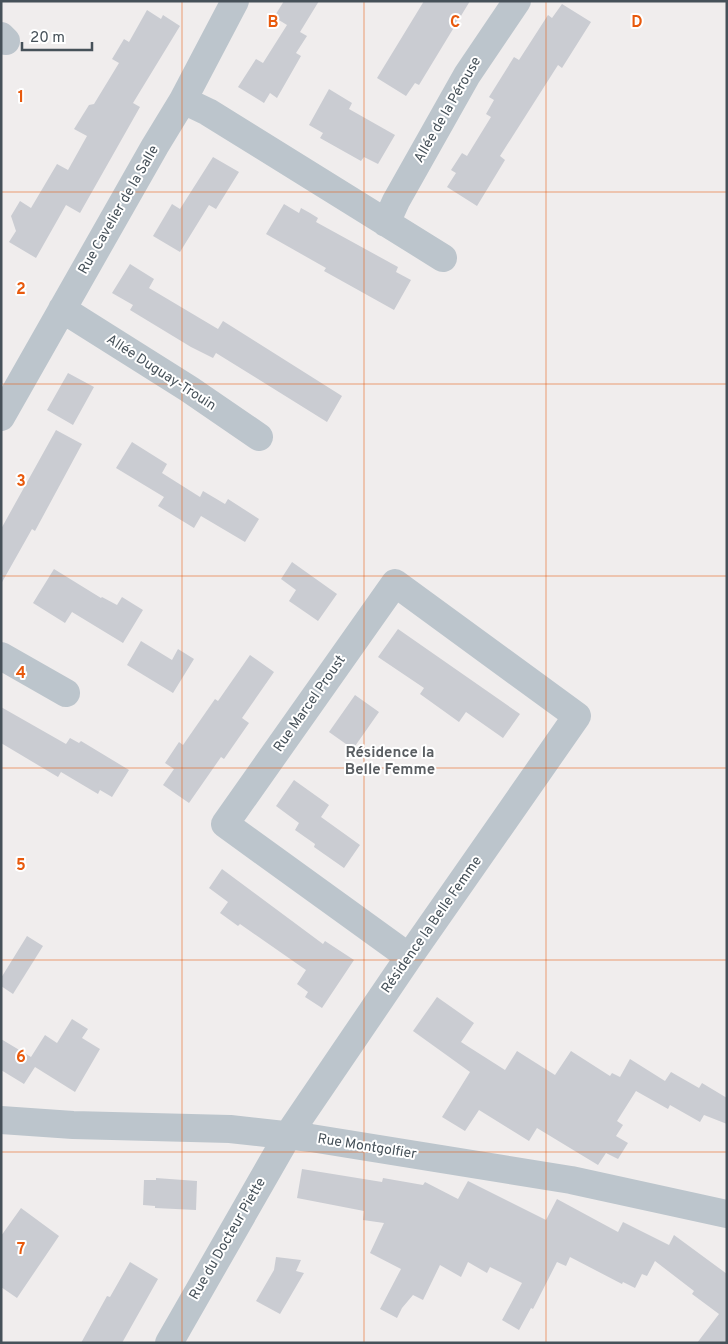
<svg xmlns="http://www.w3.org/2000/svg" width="728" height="1344" font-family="Overpass,sans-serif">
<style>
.building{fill:#caccd2}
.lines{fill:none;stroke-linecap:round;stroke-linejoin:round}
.minor{stroke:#bcc5cc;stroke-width:28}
.grid{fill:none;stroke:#e8590c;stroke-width:1;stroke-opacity:0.55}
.labels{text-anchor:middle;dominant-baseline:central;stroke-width:4;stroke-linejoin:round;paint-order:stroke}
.street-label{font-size:14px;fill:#465159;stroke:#fff}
.neighbourhood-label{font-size:15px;font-weight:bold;fill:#5a5e62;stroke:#fff}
.grid-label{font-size:16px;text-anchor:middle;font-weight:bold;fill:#e8590c;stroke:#fff;stroke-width:4;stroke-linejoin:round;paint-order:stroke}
</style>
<rect width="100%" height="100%" fill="#f0eded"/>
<path class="building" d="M284,1H319L300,32L307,36L296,53L301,56L277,98L270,93L264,103L238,87L256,59L263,63L287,25L274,17Z
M424,1H470L419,85L415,83L406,96L377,78Z
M562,4L591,22L562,68L558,65L500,156L505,160L477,206L447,187L456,173L451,170L462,153L467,156L491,117L486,114L494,100L489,97L514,57L519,60L548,15L552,18Z
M147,10L161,19L163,15L180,26L133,103L140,107L80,213L66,205L36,258L9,242L16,231L11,216L20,201L31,208L57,164L68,170L87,136L74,129L89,105L94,104L119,63L112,59L124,39L129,42Z
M329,89L352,103L349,109L395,135L378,164L364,157L361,161L320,138L323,133L309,125Z
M213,157L239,172L216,209L209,205L180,252L153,236L172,204L180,209Z
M284,204L299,213L301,208L310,213L318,218L316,222L398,267L396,272L411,280L394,310L324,271L326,268L266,234Z
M130,264L154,279L149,288L218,329L223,321L342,396L327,422L216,353L213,358L191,347L130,310L133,305L112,293Z
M68,373L94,387L73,425L47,410Z
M56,430L82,444L35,531L32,529L1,584V529Z
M132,442L167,464L162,473L200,497L203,491L225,504L228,499L259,519L245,542L201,516L194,528L158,506L164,497L116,468Z
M292,562L337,594L318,621L289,601L296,590L281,579Z
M54,569L101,598L102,597L117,605L122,597L143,610L123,643L72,612L65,623L33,603Z
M398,629L520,714L503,738L466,712L459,722L420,694L424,688L378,657Z
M141,641L172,660L178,649L194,659L173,693L127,665Z
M250,655L274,672L242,718L249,723L224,759L221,757L189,803L163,785L174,769L165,763L179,742L183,745L215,699L218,701Z
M355,695L379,712L353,749L329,732Z
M1,707L66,744L70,738L79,743L81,741L129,770L112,797L100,790L98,794L61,772L58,777L1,743Z
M294,780L329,805L321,817L360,845L344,868L314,847L315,844L295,830L299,823L276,806Z
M222,869L323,944L325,941L354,960L322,1008L305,997L308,992L297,984L306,970L240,924L238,926L220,913L228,902L209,888Z
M27,936L43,946L13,994L1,986V978Z
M437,997L474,1023L461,1042L505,1070L517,1051L555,1075L571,1051L610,1076L612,1073L620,1077L630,1059L665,1081L671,1072L699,1088L702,1083L727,1098V1124L704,1115L700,1122L670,1105L668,1109L636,1091L617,1121L623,1125L616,1136L628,1143L618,1159L606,1153L598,1165L537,1128L529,1141L479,1110L465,1131L442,1117L470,1072L413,1031Z
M72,1019L88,1029L82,1038L100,1049L75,1092L35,1067L24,1084L1,1070V1039L31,1057L45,1035L57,1043Z
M302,1169L382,1182L383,1178L423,1185L425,1182L458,1199L468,1181L546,1220L557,1199L618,1232L623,1222L669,1245L674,1235L727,1274V1343H697L719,1314L692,1294L694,1291L655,1261L647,1276L642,1274L635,1288L623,1282L622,1284L570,1257L566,1266L557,1262L533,1309L531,1308L519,1330L502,1320L522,1283L490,1267L487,1273L468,1262L461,1277L440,1265L423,1300L413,1295L402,1308L397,1318L380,1309L401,1269L370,1253L384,1223L363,1220L364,1211L297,1198Z
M156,1178L197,1181L196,1210L155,1208V1206L143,1205L144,1180H156Z
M21,1208L59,1236L17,1298L1,1287V1236Z
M276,1257L301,1260L296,1271L304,1273L280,1314L256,1301L274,1270Z
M130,1262L158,1279L122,1343H81L107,1296L110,1297Z"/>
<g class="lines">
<path class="minor" d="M1,36L6,41
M183,100L208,112L443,258
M386,223L396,201L467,75L517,1
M62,309L189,389L259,437
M1,417L155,146L183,100L235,1
M1,656L66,693
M1,1120L73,1125L230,1129L311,1138L571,1180L727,1214
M169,1343L288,1135L409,957L577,716L395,583L225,824L409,957"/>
</g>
<path class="grid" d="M182,1V1343M364,1V1343M546,1V1343M1,192H727M1,384H727M1,576H727M1,768H727M1,960H727M1,1152H727"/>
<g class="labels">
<g class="street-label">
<text transform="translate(448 110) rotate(-60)">Allée de la Pérouse</text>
<text transform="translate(119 210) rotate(-60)">Rue Cavelier de la Salle</text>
<text transform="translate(161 373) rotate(33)">Allée Duguay-Trouin</text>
<text transform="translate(310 704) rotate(-55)">Rue Marcel Proust</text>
<text transform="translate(432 925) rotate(-55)">Résidence la Belle Femme</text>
<text transform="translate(367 1147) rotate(9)">Rue Montgolfier</text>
<text transform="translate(228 1239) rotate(-60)">Rue du Docteur Piette</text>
</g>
<g class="neighbourhood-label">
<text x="390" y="753">Résidence la<tspan x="390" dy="17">Belle Femme</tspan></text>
</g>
</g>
<g class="grid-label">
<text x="273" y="27">B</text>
<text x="455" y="27">C</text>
<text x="637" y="27">D</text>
<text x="21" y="102">1</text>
<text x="21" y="294">2</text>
<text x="21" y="486">3</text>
<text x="21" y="678">4</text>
<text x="21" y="870">5</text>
<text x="21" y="1062">6</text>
<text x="21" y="1254">7</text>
</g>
<rect width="728" height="1344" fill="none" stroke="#465159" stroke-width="5"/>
<path d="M22 42v8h70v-8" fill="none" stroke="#465159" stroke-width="2.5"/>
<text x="30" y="42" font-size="15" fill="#465159" stroke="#ffffff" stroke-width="4" paint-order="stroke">20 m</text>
</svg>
